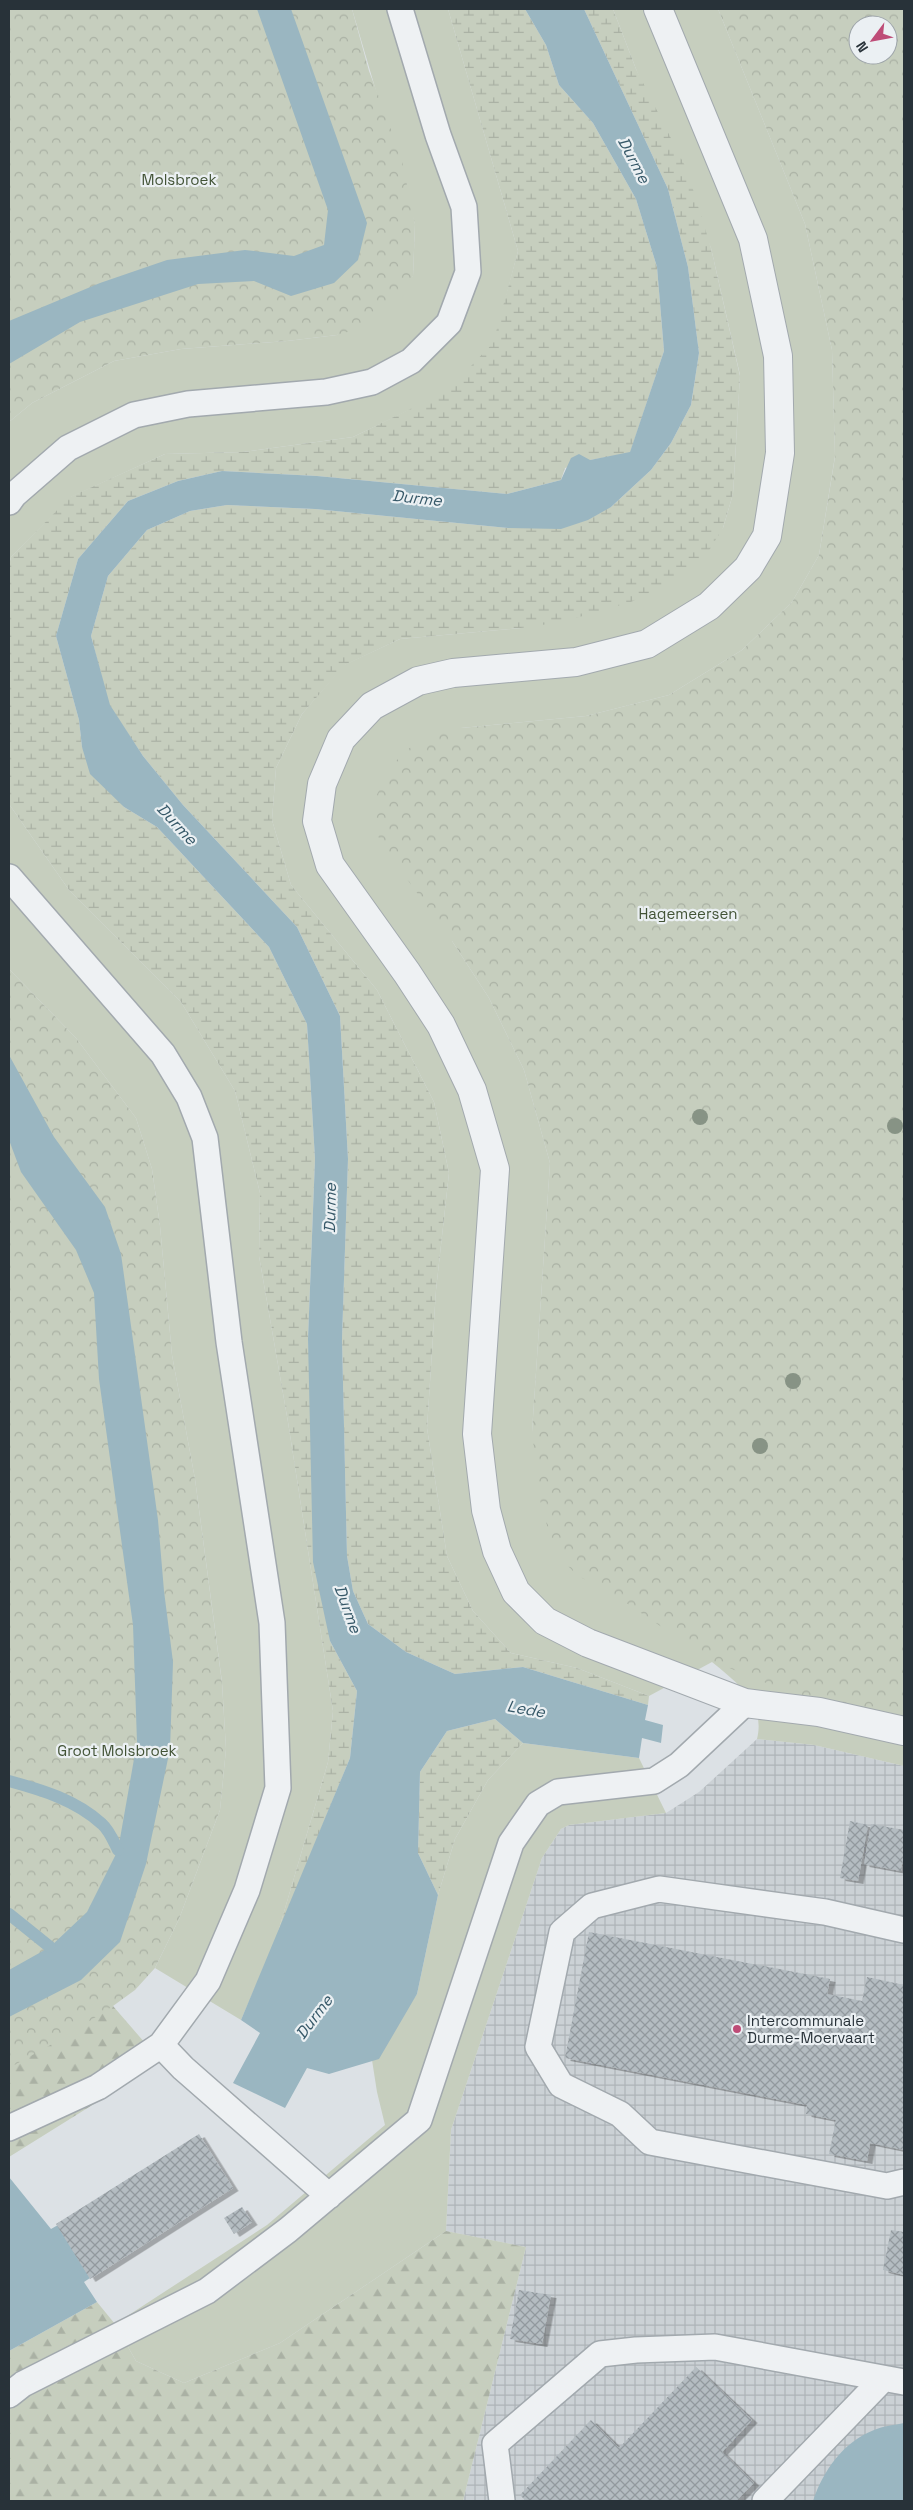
<svg xmlns="http://www.w3.org/2000/svg" width="913" height="2510" font-family="'Space Grotesk',sans-serif">
<style>
.industrial{fill:url(#industrial-grid)}
.grass{fill:#c6cebe}
.forest{fill:url(#forest-firs)}
.wetland{fill:url(#wetland-marsh)}
.park{fill:url(#park-crowns);fill-rule:evenodd}
.water{fill:#9ab6c1}
.lines{fill:none;stroke-linecap:round;stroke-linejoin:round}
.stream{stroke:#9ab6c1;stroke-width:12}
.building{fill:url(#building-cross-hatch);filter:url(#shadow)}
.lane-casing{stroke:#a2a9ae;stroke-width:28}
.street-casing{stroke:#a2a9ae;stroke-width:30}
.lane{stroke:#eef1f3;stroke-width:25}
.street{stroke:#eef1f3;stroke-width:28}
.tree{fill:#879385}
.poi-dot{fill:#be4c77;stroke:#ebf0f3;stroke-width:2}
.labels{text-anchor:middle;dominant-baseline:central;stroke-width:4.5;stroke-linejoin:round;paint-order:stroke}
.park-label{font-size:15px;fill:#425336;stroke:#ebf0f3}
.poi-label{font-size:15px;fill:#283239;stroke:#ebf0f3;text-anchor:start}
.water-label{font-size:16px;font-style:italic;fill:#365868;stroke:#ebf0f3}
</style>
<defs>
<pattern id="industrial-grid" width="8" height="8" patternUnits="userSpaceOnUse" patternTransform="scale(1.25)"><rect width="8" height="8" fill="#cbd1d5"/><path d="M0 4h8M4 0v8" fill="none" stroke="#aeb4b8"/></pattern>
<pattern id="forest-firs" width="22" height="20" patternUnits="userSpaceOnUse" patternTransform="scale(1.25)"><rect width="22" height="20" fill="#c6cebe"/><path d="M5 1l3.5 6h-7zM16 11l3.5 6h-7z" fill="#aab1a4"/></pattern>
<pattern id="wetland-marsh" width="20" height="14" patternUnits="userSpaceOnUse" patternTransform="scale(1.25)"><rect width="20" height="14" fill="#c6cebe"/><path d="M1 5h8M5 5V1M11 12h8M15 12V8" fill="none" stroke="#aab1a4"/></pattern>
<pattern id="park-crowns" width="20" height="18" patternUnits="userSpaceOnUse" patternTransform="scale(1.25)"><rect width="20" height="18" fill="#c6cebe"/><path d="M2 6a3 3 0 1 1 6 0M12 15a3 3 0 1 1 6 0" fill="none" stroke="#aab1a4"/></pattern>
<pattern id="building-cross-hatch" width="8" height="8" patternUnits="userSpaceOnUse" patternTransform="scale(1.25)"><rect width="8" height="8" fill="#b4bcc1"/><path d="M0 0l8 8M0 8l8-8" fill="none" stroke="#92999e"/></pattern>
<filter id="shadow"><feDropShadow dx="5.5" dy="3" stdDeviation="0" flood-color="#0004"/></filter>
</defs>
<rect width="100%" height="100%" fill="#dce1e5"/>
<path class="industrial" d="M757,1739L814,1745L904,1766V2501H463L526,2247L446,2231L451,2130L542,1858L561,1829L569,1825L666,1813L699,1792Z"/>
<path class="grass" d="M352,9H448L518,251L494,343L447,392L353,437L243,452L165,454L71,497L11,557L9,565V422L32,403L114,361L181,349L287,341L337,335L413,276L415,224Z
M613,9H718L805,224L832,350L835,456L819,555L792,602L742,650L669,695L586,716L461,728L452,941L489,998L524,1070L550,1163L532,1432L904,1665V1766L814,1745L757,1739C766,1703 736,1682 712,1662L649,1696L577,1668L511,1653L473,1611L447,1556L427,1428L436,1290L449,1173L434,1102L377,990L291,885L272,820L276,768L302,714L344,665L400,639L521,628L723,528L733,494L740,375L711,248L636,69Z
M9,804L69,890L181,1002L235,1091L260,1193L259,1256L288,1422L333,1711L328,1762L276,1939L241,2020L155,1968L179,1919L220,1810L226,1749L222,1682L195,1479L172,1355L160,1226L152,1169L136,1118L76,1038L9,969Z
M523,1743L639,1758L666,1813L569,1825L561,1829L542,1858L451,2130L446,2231L280,2343L184,2383L136,2361L115,2324L267,2225L385,2125L377,2092L372,2060L417,1994L438,1895L455,1839L488,1780Z"/>
<path class="forest" d="M81,1980L113,2006L158,2058L102,2099L9,2157V2017Z
M446,2231L526,2247L463,2501H9V2351L97,2302L115,2324L136,2361L184,2383L280,2343Z"/>
<path class="wetland" d="M448,9H525L546,45L559,85L593,123L636,199L657,267L664,351L630,453L590,460L565,468L561,480L507,494L317,476L222,471L178,481L128,501L78,559L56,636L79,720L82,747L124,807L157,827L269,947L307,1024L315,1159L308,1339L330,1641L357,1691L350,1758L276,1939L328,1762L333,1711L288,1422L259,1256L260,1193L235,1091L181,1002L69,890L9,804V565L11,557L70,497L165,454L243,452L353,437L447,391L493,343L518,251Z
M584,9H613L636,69L687,170L711,248L740,376L733,494L723,528L705,557L667,584L631,602L562,622L521,628L400,639L345,665L302,714L276,768L272,820L291,885L377,990L434,1102L449,1173L436,1290L427,1428L447,1556L473,1611L511,1653L577,1668L649,1696L648,1705L523,1667L455,1674L406,1652L368,1624L353,1591L347,1556L342,1339L348,1159L340,1016L297,927L183,805L143,756L109,705L91,636L108,576L147,530L190,511L227,505L315,509L508,528L611,507L651,470L671,443L691,405L699,353L688,267L668,189Z
M495,1719L523,1743L488,1780L455,1839L438,1895L418,1853L420,1772L447,1731Z"/>
<path class="park" d="M9,9H352L369,71L401,156L415,224L413,276L395,303L376,319L358,329L337,335L287,341L181,349L114,361L32,403L9,422Z
M718,9H904V1722L813,1702L712,1661L610,1592L578,1576L562,1560L549,1533L540,1500L532,1432L550,1163L524,1070L489,998L452,941L380,842L373,817L375,799L388,770L406,750L437,733L461,728L586,716L669,695L742,650L792,602L819,555L835,457L832,350L805,224ZM858,25H888V55H858Z
M9,969L76,1038L136,1118L152,1169L160,1226L172,1355L195,1479L222,1683L226,1749L220,1810L179,1919L155,1968L135,1990L113,2006L63,2038L9,2068Z"/>
<path class="water" d="M257,9H291L367,223L358,260L334,283L291,296L254,281L198,284L80,322L9,364V321L100,283L167,260L245,250L294,256L324,245L328,210Z
M525,9H584L668,189L688,267L699,353L691,405L671,443L651,470L611,507L588,520L561,529L508,528L315,509L227,505L190,511L147,530L108,576L91,636L110,705L143,756L183,805L297,927L340,1016L348,1159L342,1339L347,1556L353,1591L368,1624L406,1652L455,1674L523,1667L648,1705L645,1720L663,1725L661,1743L642,1738L639,1758L523,1743L495,1719L447,1731L420,1772L418,1853L438,1895L417,1994L379,2059L329,2074L307,2068L285,2108L233,2083L260,2033L241,2020L350,1758L357,1691L330,1641L313,1562L308,1339L315,1159L307,1024L269,947L157,827L124,807L90,774L82,747L79,720L56,636L78,559L128,501L178,481L222,471L317,476L507,494L561,480L571,458L579,454L590,460L630,452L664,351L657,267L636,199L593,123L559,85L546,45Z
M9,1055L54,1137L105,1207L121,1254L158,1520L164,1591L173,1662L170,1749L146,1864L120,1942L81,1980L9,2017V1970L50,1947L87,1912L118,1850L137,1742L133,1625L99,1379L94,1293L76,1250L21,1172L9,1140Z
M9,2177L51,2229L58,2225L90,2278L84,2282L97,2302L9,2351Z
M904,2423V2501H813C823,2471 843,2442 874,2430C883,2426 895,2425 904,2423Z"/>
<g class="lines">
<path class="stream" d="M9,1781C42,1790 76,1800 102,1824C109,1830 114,1842 118,1850
M9,1914L50,1947"/>
</g>
<path class="building" d="M850,1821L868,1825L858,1881L840,1878Z
M871,1824L904,1830V1852L901,1871L864,1864Z
M589,1932L830,1979L827,1994L862,2001L867,1977L904,1985V2150L870,2143L867,2161L829,2154L836,2120L806,2114L807,2105L565,2058Z
M199,2134L233,2188L90,2279L56,2224Z
M242,2207L252,2222L234,2234L224,2218Z
M891,2230L904,2232V2275L883,2270Z
M519,2290L551,2295L542,2344L510,2339Z
M696,2367L752,2420L722,2452L754,2483L736,2501H526L520,2495L591,2420L619,2448Z"/>
<g class="lines">
<g class="lane-casing">
<path id="lane" d="M9,502L14,495L68,448L134,415L188,404L326,392L372,382L411,361L449,323L468,272L464,207L438,135L400,9
M9,877L163,1054L189,1097L205,1138L229,1342L272,1623L278,1788L247,1890L208,1981L161,2045L98,2087L9,2128
M904,1930L825,1912L659,1889L592,1906L562,1932L538,2047L561,2085L620,2114L650,2142L887,2186L904,2182
M161,2045L183,2068L329,2196
M9,2395L23,2384L207,2291L288,2230L419,2120L511,1843L538,1804L558,1792L654,1781L679,1765L745,1703
M502,2501L495,2444L600,2354L636,2350L715,2347L904,2382
M765,2501L883,2379"/>
</g>
<g class="street-casing">
<path id="street" d="M658,9L753,239L778,356L780,453L767,536L748,568L709,606L647,644L576,662L453,673L418,681L372,706L341,739L322,784L317,821L330,865L407,973L441,1025L472,1090L495,1169L477,1434L486,1510L497,1551L516,1592L545,1621L588,1643L745,1703L819,1712L904,1731"/>
</g>
<use href="#lane" class="lane"/>
<use href="#street" class="street"/>
</g>
<g class="tree">
<circle cx="700" cy="1117" r="8"/>
<circle cx="895" cy="1126" r="8"/>
<circle cx="793" cy="1381" r="8"/>
<circle cx="760" cy="1446" r="8"/>
</g>
<circle class="poi-dot" cx="737" cy="2029" r="5"/>
<g class="labels">
<g class="park-label">
<text x="179" y="179">Molsbroek</text>
<text x="688" y="913">Hagemeersen</text>
<text x="117" y="1750">Groot Molsbroek</text>
</g>
<g class="poi-label">
<text x="747" y="2020">Intercommunale<tspan x="747" dy="17">Durme-Moervaart</tspan></text>
</g>
<g class="water-label">
<text transform="translate(634 160) rotate(62)">Durme</text>
<text transform="translate(417 498) rotate(6)">Durme</text>
<text transform="translate(177 824) rotate(47)">Durme</text>
<text transform="translate(330 1208) rotate(-89)">Durme</text>
<text transform="translate(348 1609) rotate(70)">Durme</text>
<text transform="translate(526 1709) rotate(10)">Lede</text>
<text transform="translate(314 2017) rotate(-53)">Durme</text>
</g>
</g>
<rect width="913" height="2510" fill="none" stroke="#283239" stroke-width="20"/>
<g transform="translate(873 40) rotate(238)"><circle r="24" fill="#ebf0f3" stroke="#9da4a9"/>
<path d="M0-4L9 19L0 12L-9 19Z" fill="#be4c77"/>
<text y="-8" font-size="14" font-weight="bold" text-anchor="middle" fill="#283239">N</text>
</g>
</svg>
